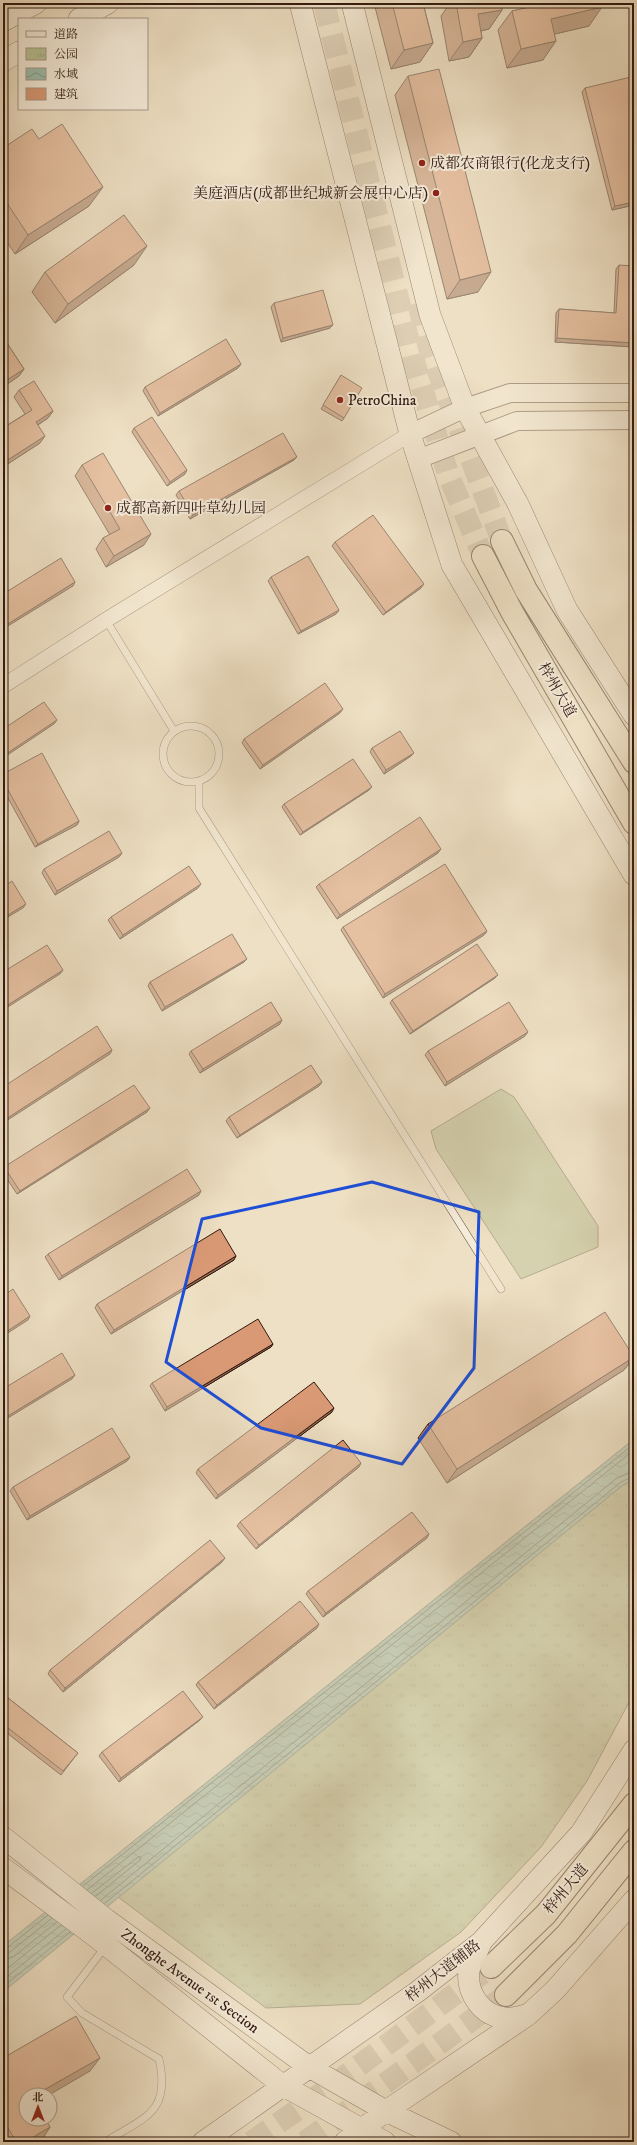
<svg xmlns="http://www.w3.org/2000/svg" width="637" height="2145" font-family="'IM FELL DW Pica','Noto Serif SC',serif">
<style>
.grass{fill:#b8c295;stroke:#756e53}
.park{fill:url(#park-tufts);stroke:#756e53}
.water{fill:url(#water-waves);stroke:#717c6f}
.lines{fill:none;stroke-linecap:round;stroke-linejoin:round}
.shore{stroke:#666c60;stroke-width:1}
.trunk-tunnel{stroke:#c8b8a0;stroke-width:22;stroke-dasharray:22 11;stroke-linecap:butt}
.service-casing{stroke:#614c3e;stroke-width:8}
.minor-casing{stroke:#614c3e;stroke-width:16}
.tertiary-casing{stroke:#614c3e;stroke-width:20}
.secondary-casing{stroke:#321a11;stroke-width:22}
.trunk-casing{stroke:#321a11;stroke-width:24}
.service{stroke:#f4ebd9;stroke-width:7}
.minor{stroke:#f4ebd9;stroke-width:15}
.tertiary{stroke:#f4ebd9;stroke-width:18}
.secondary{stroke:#f4ebd9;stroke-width:21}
.trunk{stroke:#eee0c4;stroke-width:22}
.wall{fill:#bb8465;stroke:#321a11}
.shaded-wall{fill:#986b52;stroke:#321a11}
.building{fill:#d99975;stroke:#321a11}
.marked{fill:none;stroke:#1d4ed8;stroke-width:3;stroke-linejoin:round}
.poi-dot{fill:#8f2418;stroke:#f4ebd9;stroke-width:1.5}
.labels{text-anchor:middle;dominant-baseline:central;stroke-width:4;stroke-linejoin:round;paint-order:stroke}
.poi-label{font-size:15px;fill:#321a11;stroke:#f4ebd9;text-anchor:start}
.street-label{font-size:15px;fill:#321a11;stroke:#f4ebd9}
</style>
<defs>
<pattern id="park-tufts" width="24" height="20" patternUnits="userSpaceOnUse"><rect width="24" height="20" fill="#b8c295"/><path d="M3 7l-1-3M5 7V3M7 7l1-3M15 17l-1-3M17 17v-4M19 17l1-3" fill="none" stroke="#9fa67f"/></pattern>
<pattern id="water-waves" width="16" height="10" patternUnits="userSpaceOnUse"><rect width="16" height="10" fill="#9bbeae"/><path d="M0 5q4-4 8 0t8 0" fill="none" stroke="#7f9a8c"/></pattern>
</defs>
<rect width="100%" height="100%" fill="#eee0c4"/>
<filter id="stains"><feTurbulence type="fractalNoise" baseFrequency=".005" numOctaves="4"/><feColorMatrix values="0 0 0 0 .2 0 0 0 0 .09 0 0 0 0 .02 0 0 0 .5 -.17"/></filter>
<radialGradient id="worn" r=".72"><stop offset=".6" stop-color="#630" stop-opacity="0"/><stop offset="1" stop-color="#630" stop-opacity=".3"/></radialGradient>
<path class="grass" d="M501,1089L514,1097L598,1226V1247L521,1279L436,1149L431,1131Z"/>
<path class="park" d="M634,1479V1693L587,1781L541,1847L461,1932L360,2004L266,2008L118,1897L623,1485Z"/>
<path class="water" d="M634,1439V1479L623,1485L3,1992V1946Z"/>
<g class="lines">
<path class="shore" d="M83,1886L634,1444
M87,1890L634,1450
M92,1893L138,1857H141L140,1860L96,1896
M101,1900L617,1478L634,1471
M105,1903L621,1482L634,1476
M3,1949L7,1948L48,1915
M3,1954L10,1952L52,1918
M3,1960L13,1957L57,1922
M3,1972L61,1925
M3,1980L66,1929
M3,1987L70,1932"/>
<path class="trunk-tunnel" d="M324,3L413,358L448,474L483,556
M418,303L429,348L502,541
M251,2142L325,2091L491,1967
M305,2142L506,1995"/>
<g class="service-casing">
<path id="service" d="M106,620L174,731
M163 754a28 28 0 1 1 56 0a28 28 0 1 1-56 0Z
M199,782V808L501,1289
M105,1947L67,1997L82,2013L159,2059C171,2113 145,2117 105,2142"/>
</g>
<g class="minor-casing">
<path id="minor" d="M3,686L106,620L410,434"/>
</g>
<g class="tertiary-casing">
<path id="tertiary" d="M410,434L465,408L510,393H634
M418,459L517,421L634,420"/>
</g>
<g class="secondary-casing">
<path id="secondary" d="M300,3L410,434L452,565L634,875
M352,3L430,315L465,408L518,504L567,610L634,715
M79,19L108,3
M3,21L36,3
M3,61L19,52
M3,1837L107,1920L309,2067L386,2111L451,2142
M3,1868L92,1934L282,2085L385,2142
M480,1945C477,1953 470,1963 469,1971C466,1993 482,2016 505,2018C512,2019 520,2016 527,2015
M203,2142L417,1992L481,1942L581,1833L634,1750
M345,2142L386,2111L528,2015L555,1990L634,1900"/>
</g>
<g class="trunk-casing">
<path id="trunk" d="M502,541L526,590L634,762
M483,556L512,612L634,823
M491,1967L546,1914L634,1804
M506,1995L567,1934L634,1851"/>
</g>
<use href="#service" class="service"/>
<use href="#minor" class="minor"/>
<use href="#tertiary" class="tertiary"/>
<use href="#secondary" class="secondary"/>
<use href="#trunk" class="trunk"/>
</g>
<path class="wall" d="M374,3H423L433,43L420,62L391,69Z
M450,3H501L502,10L489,29L481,31L482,38L469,57L449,61L441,16Z
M540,3H604L602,4L589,26L554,34L543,60L507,68L498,30L512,11L540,5Z
M408,76L478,292L447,299L395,95Z
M585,88H634V205L612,210L582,92Z
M39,139L89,206L15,254L3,236V148Z
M134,265L55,323L32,292L45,272Z
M619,265L634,347L555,342L556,313L559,309L614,313L616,269Z
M274,303L330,328L281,342L271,307Z
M3,337L24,369L19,376L3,387Z
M241,364L238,368L158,416L143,391L145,387Z
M341,375L344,418L342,421L321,409Z
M19,390L53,411L48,418L38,425L40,443L3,467V428L25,414L14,397Z
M134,428L185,474L167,486L132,432Z
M297,457L294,460L190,519L176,495L179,491Z
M82,465L144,545L106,567L96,549L103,538L110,535L75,476Z
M335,542L421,588L383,615L332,546Z
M271,577L339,610L336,614L298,634L268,581Z
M340,713L260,769L242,743L244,739Z
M372,748L414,753L411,756L384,774L370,752Z
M3,774L79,821L77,825L35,847L3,789Z
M372,787L369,790L300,835L282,807L284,804Z
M122,853L119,857L55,895L42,873L44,869Z
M438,853L337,919L316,887L319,884Z
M198,888L120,939L108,920L111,917Z
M343,927L487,931L484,935L383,998L341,930Z
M244,962L162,1011L148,986L150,982Z
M495,978L410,1034L390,1003L392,1000Z
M280,1024L200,1073L189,1054L191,1051Z
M525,1036L445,1086L425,1055L428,1051Z
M322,1082L319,1086L237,1138L226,1121L229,1117Z
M147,1112L17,1194L3,1173V1169L4,1167Z
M199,1195L59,1280L45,1257L48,1254Z
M234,1260L111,1334L95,1308L97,1304Z
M273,1344L271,1347L165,1411L150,1386L152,1383Z
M634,1357L624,1370L447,1483L418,1438L428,1424Z
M332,1412L216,1499L196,1473L198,1469Z
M130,1457L127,1461L27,1520L10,1491L13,1487Z
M359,1467L256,1549L237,1526L240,1522Z
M427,1538L323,1617L306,1594L308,1591Z
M222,1562L63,1692L48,1674L50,1670Z
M317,1628L214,1709L196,1685L198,1682Z
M3,1694L78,1753L61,1775L3,1730Z
M200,1720L119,1782L99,1756L102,1752Z
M3,2058L90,2071L26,2095L50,2127L41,2141L39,2142H3Z"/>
<path class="shaded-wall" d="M602,7L589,26L538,38L551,19Z
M502,10L489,29L465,34L478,14Z
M482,38L469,57L449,61L463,42Z
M556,41L543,60L507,68L521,49Z
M433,43L420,62L391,69L404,50Z
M103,187L89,206L15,254L28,235Z
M634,202V205L612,210L615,206Z
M147,246L134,265L55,323L68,304Z
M491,272L478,292L447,299L460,280Z
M333,325L330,328L281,342L283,338Z
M557,338L634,343V347L555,342Z
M241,364L238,368L158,416L160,413Z
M24,369L19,376L3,387L7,380Z
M53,411L48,418L31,429L36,422Z
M45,436L40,443L3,467V463Z
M297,457L294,460L190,519L193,515Z
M187,470L185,474L167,486L170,482Z
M151,534L144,545L106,567L114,556Z
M75,582L73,586L3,629V627Z
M424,584L421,588L383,615L386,612Z
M339,610L336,614L298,634L301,631Z
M343,709L340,713L260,769L263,765Z
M57,720L54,724L3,758V756Z
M414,753L411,756L384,774L386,770Z
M372,787L369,790L300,835L303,832Z
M79,821L77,825L35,847L38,844Z
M441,849L438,853L337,919L340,915Z
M122,853L119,857L55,895L57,891Z
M201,884L198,888L120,939L123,935Z
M26,904L23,908L3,920V918Z
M487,931L484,935L383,998L385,994Z
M247,959L244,962L162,1011L165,1007Z
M63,970L60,974L3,1010V1008Z
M498,975L495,978L410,1034L413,1031Z
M282,1020L280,1024L200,1073L203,1069Z
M528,1032L525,1036L445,1086L447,1082Z
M112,1050L110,1054L3,1123V1121Z
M322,1082L319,1086L237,1138L240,1135Z
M150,1108L147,1112L17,1194L20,1191Z
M201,1191L199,1195L59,1280L62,1276Z
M236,1256L234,1260L111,1334L114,1330Z
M30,1316L28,1320L3,1336V1334Z
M273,1344L271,1347L165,1411L167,1407Z
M634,1357L624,1370L447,1483L457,1469Z
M75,1375L72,1379L3,1421V1419Z
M334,1408L332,1412L216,1499L218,1495Z
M130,1457L127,1461L27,1520L30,1516Z
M361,1463L359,1467L256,1549L259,1545Z
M429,1534L427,1538L323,1617L326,1613Z
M225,1558L222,1562L63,1692L65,1688Z
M319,1624L317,1628L214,1709L217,1705Z
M203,1717L200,1720L119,1782L121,1778Z
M100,2058L90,2071L49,2095H35Z
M50,2127L41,2141L39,2142H25Z"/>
<path class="building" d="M392,3H423L433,43L404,50Z
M456,3H501L502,10L478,14L482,38L463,42Z
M547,3H601L602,7L551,19L556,41L521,49L512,11Z
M439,69L491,272L460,280L408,76Z
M631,77L634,88V202L615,206L585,88Z
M62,124L103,187L28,235L3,197V148L32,129L39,139Z
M124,215L147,246L68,304L45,272Z
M619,265L634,266V343L557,338L559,309L616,313Z
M323,290L333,325L283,338L274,303Z
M3,337L24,369L7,380L3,374Z
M226,339L241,364L160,413L145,387Z
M341,375L362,388L344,418L323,405Z
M34,381L53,411L36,422L45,436L3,463V428L32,410L19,390Z
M152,417L187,470L170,482L134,428Z
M283,433L297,457L193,515L179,491Z
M103,453L151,534L114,556L103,538L120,529L82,465Z
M373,515L424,584L386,612L335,542Z
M308,556L339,610L301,631L271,577Z
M61,558L75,582L3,627V594Z
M325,683L343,709L263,765L244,739Z
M44,702L57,720L3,756V729Z
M400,731L414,753L386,770L372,748Z
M42,753L79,821L38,844L3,781V774Z
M353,759L372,787L303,832L284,804Z
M420,817L441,849L340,915L319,884Z
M109,831L122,853L57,891L44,869Z
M445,864L487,931L385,994L343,927Z
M189,866L201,884L123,935L111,917Z
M12,881L26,904L3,918V887Z
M232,934L247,959L165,1007L150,982Z
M477,944L498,975L413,1031L392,1000Z
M47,945L63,970L3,1008V972Z
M271,1002L282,1020L203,1069L191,1051Z
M509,1002L528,1032L447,1082L428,1051Z
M97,1026L112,1050L3,1121V1087Z
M311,1065L322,1082L240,1135L229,1117Z
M134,1085L150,1108L20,1191L4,1167Z
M187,1169L201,1191L62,1276L48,1254Z
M220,1229L236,1256L114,1330L97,1304Z
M13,1289L30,1316L3,1334V1296Z
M605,1312L634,1357L457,1469L428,1424Z
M258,1319L273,1344L167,1407L152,1383Z
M62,1353L75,1375L3,1419V1389Z
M314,1382L334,1408L218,1495L198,1469Z
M112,1428L130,1457L30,1516L13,1487Z
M343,1440L361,1463L259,1545L240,1522Z
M412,1512L429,1534L326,1613L308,1591Z
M210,1540L225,1558L65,1688L50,1670Z
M300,1601L319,1624L217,1705L198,1682Z
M183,1691L203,1717L121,1778L102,1752Z
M3,1694L78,1753L63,1771L3,1724Z
M76,2016L100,2058L35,2095H26V2119H45L50,2127L25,2142H16L3,2119V2058Z"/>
<path d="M0 0H637V2145H0ZM372,1182L479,1212L474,1368L402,1464L261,1428L166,1362L202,1219Z" fill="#eee0c4" fill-opacity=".55" fill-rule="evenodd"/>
<path class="marked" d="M372,1182L479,1212L474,1368L402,1464L261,1428L166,1362L202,1219Z"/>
<g class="poi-dot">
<circle cx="422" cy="163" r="4"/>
<circle cx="436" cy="193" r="4"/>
<circle cx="340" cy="400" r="4"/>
<circle cx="108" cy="508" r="4"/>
</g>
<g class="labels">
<g class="poi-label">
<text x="430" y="163">成都农商银行(化龙支行)</text>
<text x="428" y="193" text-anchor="end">美庭酒店(成都世纪城新会展中心店)</text>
<text x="348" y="400">PetroChina</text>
<text x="116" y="508">成都高新四叶草幼儿园</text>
</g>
<g class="street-label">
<text transform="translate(557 690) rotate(60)">梓州大道</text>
<text transform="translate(566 1889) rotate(-50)">梓州大道</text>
<text transform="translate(443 1971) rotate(-38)">梓州大道辅路</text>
<text transform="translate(190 1981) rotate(36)">Zhonghe Avenue 1st Section</text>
</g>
</g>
<rect width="637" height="2145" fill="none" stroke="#eee0c4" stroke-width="16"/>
<rect x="4" y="4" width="629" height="2137" fill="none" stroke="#321a11" stroke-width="2"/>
<rect x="8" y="8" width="621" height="2129" fill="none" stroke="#321a11"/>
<rect x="18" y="18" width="130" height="92" fill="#f4ebd9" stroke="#a69789"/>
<rect x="26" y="31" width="20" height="6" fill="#f4ebd9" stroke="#a69789"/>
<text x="54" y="38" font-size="12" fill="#321a11">道路</text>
<rect x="26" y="48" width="20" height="12" fill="url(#park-tufts)" stroke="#a69789"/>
<text x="54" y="58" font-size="12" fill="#321a11">公园</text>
<rect x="26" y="68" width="20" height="12" fill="url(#water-waves)" stroke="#a69789"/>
<text x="54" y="78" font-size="12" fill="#321a11">水域</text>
<rect x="26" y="88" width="20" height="12" fill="#d99975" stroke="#a69789"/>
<text x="54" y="98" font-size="12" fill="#321a11">建筑</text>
<g transform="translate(38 2107)"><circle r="19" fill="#f4ebd9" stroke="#a69789"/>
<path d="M0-3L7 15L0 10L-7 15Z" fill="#8f2418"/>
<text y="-6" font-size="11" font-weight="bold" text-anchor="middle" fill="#321a11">北</text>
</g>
<rect width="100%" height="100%" filter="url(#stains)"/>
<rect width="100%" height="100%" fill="url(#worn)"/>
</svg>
